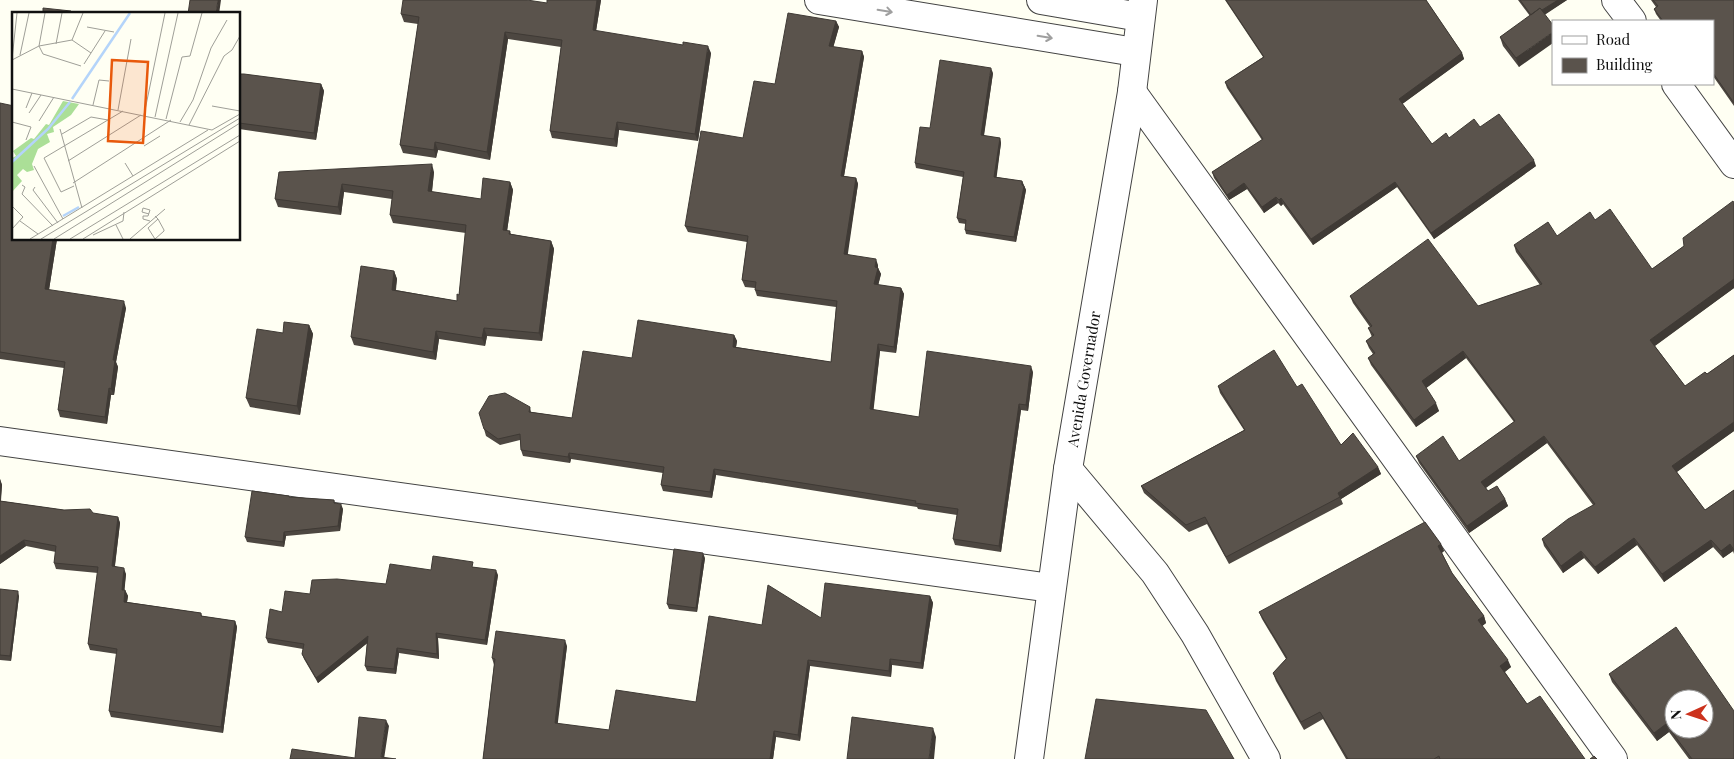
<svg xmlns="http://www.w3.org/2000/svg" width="1734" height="759" font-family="'Playfair Display',serif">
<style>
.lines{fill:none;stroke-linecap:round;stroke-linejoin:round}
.minor-casing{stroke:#434343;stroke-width:30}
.minor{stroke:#fff;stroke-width:28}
.wall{fill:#4d4741}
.shaded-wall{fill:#3f3a35}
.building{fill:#5a534c;stroke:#3f3a35;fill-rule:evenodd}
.oneway{stroke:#9f9f9f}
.labels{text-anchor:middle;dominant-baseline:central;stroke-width:5;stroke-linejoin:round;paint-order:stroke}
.street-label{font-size:15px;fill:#101010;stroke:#fff}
.inset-river{fill:none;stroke:#b4d4fa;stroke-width:2.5}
.inset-road{fill:none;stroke:#9f9f98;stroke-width:1}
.view{fill:#e8590c;fill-opacity:0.15;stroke:#e8590c;stroke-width:2.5}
.inset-edge{fill:none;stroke:#101010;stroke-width:2.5}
</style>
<rect width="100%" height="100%" fill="#fffff3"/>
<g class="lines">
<g class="minor-casing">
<g id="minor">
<path d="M819,0L1135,52"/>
<path d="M1041,0L1140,17"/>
<path d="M1616,0L1632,21"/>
<path d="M1676,84L1734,164"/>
<path d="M1132,92L1613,759"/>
<path d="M0,441L1051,588"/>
<path d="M1068,469L1155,573L1195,634L1266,759"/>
<path id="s1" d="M1029,759L1068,469L1132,92L1143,0"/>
</g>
</g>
<use href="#minor" class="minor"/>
</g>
<path class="wall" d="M547,0H601L596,31L711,53L698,141L619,130L617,147L552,138L550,131L561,47L508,39L490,160L438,150L436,158L403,153L400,145L418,24L404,22L401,14L547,3Z
M1225,0H1426L1462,53L1464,59L1402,104L1432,144L1480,127L1536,166L1434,239L1397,187L1313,245L1283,204L1281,206L1278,203L1264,213L1247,189L1229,200L1214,178L1212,172L1262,140L1227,88L1225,82L1263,57Z
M1518,0H1567L1545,14L1519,67L1503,46L1500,37L1530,16Z
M1651,0H1734V106L1713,76V21H1661L1656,14L1654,9L1656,7Z
M836,21L839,27L833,47L862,51L864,57L844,176L856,178L858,184L847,254L878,265V268L881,274L878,285L901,288L904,294L896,353L880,351L873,410L919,417L1033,372L1028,411L1021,410L1001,552L955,545L953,539L957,515L918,509L917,507L716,475L712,498L663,491L661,485L663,473L571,459L570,463L523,456L521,450L520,440L500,445L486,436L484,429L530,407L531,412L572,418L632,358L734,335L737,341L736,347L831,362L836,307L757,296L755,290V288L745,287L742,280L747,242L688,232L685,226L743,138L775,84Z
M993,73L984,136L1000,138L1001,143L996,177L1022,181L1026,190L1016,242L966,234L965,230L966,224L959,223L957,218L963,177L916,168L915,163L930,128Z
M239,74L321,84L324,91L316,140L239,129Z
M0,103L14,239H57L49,290L126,308L116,362L118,367L114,395H111L107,424L60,417L58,410L64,368L0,359Z
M279,172H434L432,192L481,199L510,182L513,190L507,231H510L511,234L551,241L554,249L542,341L487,336L485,346L439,339L436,360L354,345L351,337L394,271L397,279L396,290L457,301L459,295L466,233L393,223L390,215L392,199L344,192L341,215L278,207L275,199Z
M1734,203V288L1655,346L1685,386L1707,374L1734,355V431L1677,472L1705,510L1734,490V554L1733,551L1723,558L1713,547L1664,582L1637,545L1598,574L1584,558L1563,573L1544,546L1542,539L1593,505L1547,443L1486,488L1488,491L1505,499L1508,506L1469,533L1419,463L1416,456L1459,461L1514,422L1466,358L1426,388L1439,411L1416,427L1371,365L1368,358L1373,354L1369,348L1366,341L1372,337L1368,328L1370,327L1353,303L1350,296L1478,306L1540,285L1516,252L1514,245L1557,236L1595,220L1652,269L1684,246Z
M309,325L313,334L300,415L250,407L246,398L283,333Z
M1218,386L1297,387L1341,445L1378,467L1381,474L1341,499L1343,504L1229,564L1207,524L1189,532L1144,493L1141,486L1244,430L1220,393Z
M0,479L2,485L1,501L64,510L118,517L120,523L115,566L126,574L124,590H125L128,596L127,602L201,613L202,616L235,621L237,627L223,733L111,717L109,711L117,654L90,650L88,644L98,573L56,569L54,563L56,552L26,546L0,564Z
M289,496L290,497L334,500L335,503L343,509L340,531L286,536L284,547L247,542L245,537Z
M1441,544L1444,551L1442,553L1452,573L1484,616L1486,623L1482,626L1511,667L1505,672L1527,704L1585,759H1346L1323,719L1304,730L1276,681L1273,673L1286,659L1262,619L1259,612Z
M705,558L697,612L669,609L667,604Z
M474,567L498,575L487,645L438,638L439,659L399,653L396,674L367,671L365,666L367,643L318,683L304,659L302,654L303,649L268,643L266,638L282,612L310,594L386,584L431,570Z
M0,589L19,596L11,661L0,660Z
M930,596L933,603L923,669L892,665L891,677L810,666L800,741L776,737L773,759H483L494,665L492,658L567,646L557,724L609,730L696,702L762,625L821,618Z
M1609,674L1734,759H1689L1669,732L1657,741L1612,682Z"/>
<path class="shaded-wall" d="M218,0H221L219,14H216Z
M597,0H601L595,37L593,30Z
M1558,0H1567L1534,22L1532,17Z
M836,21L839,27L832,52L829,46Z
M505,32L508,39L490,160L487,152Z
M1553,32V43L1519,67L1516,58Z
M708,46L711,53L698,141L695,134Z
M862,51L864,57L843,182L841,176Z
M1462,53L1464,59L1401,105L1399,99Z
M991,68L993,73L983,140L981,135Z
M321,84L324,91L316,140L314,133Z
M617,122L619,130L617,147L614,139Z
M1000,138L1001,143L996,182L994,177Z
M435,142L438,150L436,158L434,150Z
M1534,160L1536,166L1434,239L1431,233Z
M432,164L434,172L431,199L428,191Z
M856,178L858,184L847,260L844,254Z
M1022,181L1026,190L1016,242L1014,237Z
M510,182L513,190L506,238L503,230Z
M1395,182L1397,187L1313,245L1311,239Z
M1244,183L1247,189L1229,200L1227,195Z
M342,184L344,192L341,215L338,207Z
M1276,197L1278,203L1264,213L1262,207Z
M1281,198L1283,204L1281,206L1279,200Z
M53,239H57L48,296L45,289Z
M551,241L554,249L542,341L539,333Z
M876,259L878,265V271V268L881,274L877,290L874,284Z
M394,271L397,279L394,298L392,290Z
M1734,279V288L1653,347L1650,340Z
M901,288L904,294L896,353L894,347Z
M124,301L126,308L116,362L118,367L114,395L111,389L113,360Z
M309,325L313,334L300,415L297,406Z
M484,328L487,336L485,346L482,338Z
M436,331L439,339L436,360L433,352Z
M734,335L737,341L735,353L733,347Z
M878,344L880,351L873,415L870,409Z
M1463,351L1466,358L1425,389L1422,381Z
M1031,366L1033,372L1028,411L1026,405Z
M109,388L111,395L107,424L105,417Z
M1436,403L1439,411L1416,427L1414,420Z
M1019,404L1021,410L1001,552L999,546Z
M1734,422V431L1675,473L1672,466Z
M1544,436L1547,443L1484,489L1481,482Z
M569,453L571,459L570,463L568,457Z
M1378,467L1381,474L1341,499L1338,493Z
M714,469L716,475L712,498L710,492Z
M0,479L2,485L0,507Z
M1505,499L1508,506L1469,533L1467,526Z
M341,504L343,509L340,531L338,526Z
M118,517L120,523L114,572L112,566Z
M284,532L286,536L284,547L283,542Z
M1634,538L1637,545L1598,574L1595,567Z
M24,540L26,546L0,564V556Z
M1711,540L1713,547L1664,582L1662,574Z
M1441,544L1444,551L1441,553L1438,546Z
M1730,544L1733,551L1723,558L1721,551Z
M1581,551L1584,558L1563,573L1561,566Z
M703,553L705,558L697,612L696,608Z
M124,568L126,574L124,596L122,590Z
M496,570L498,575L487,645L485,640Z
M125,590L128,596L126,608L124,602Z
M18,591L19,596L11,661L10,656Z
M930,596L933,603L923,669L921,663Z
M1484,616L1486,623L1481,627L1478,620Z
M235,621L237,627L223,733L221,727Z
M436,633L438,638L439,659L437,654Z
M368,636L370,641L318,683L316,678Z
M565,640L567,646L557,730L555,723Z
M397,648L399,653L396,674L394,669Z
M890,659L892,665L891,677L889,671Z
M808,660L810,666L800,741L798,735Z
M1508,660L1511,667L1503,673L1500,666Z
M386,720L389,726L384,759L381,757Z
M1666,724L1669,732L1657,741L1654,733Z
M933,728L936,737L934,759H929Z
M774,731L776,737L773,759H770Z"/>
<path class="building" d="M190,0H218L216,14H188Z
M403,0H527L547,3V0H597L593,30L683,45V42L708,46L695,134L617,122L614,139L550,131L562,40L505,32L487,152L435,142L434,150L400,145L419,17L401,14Z
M1226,0H1426L1462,53L1399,99L1432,144L1446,133L1449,138L1474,119L1480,127L1499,114L1534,160L1431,233L1395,182L1311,239L1281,198L1279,200L1276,197L1262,207L1244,183L1227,195L1212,172L1263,139L1225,82L1264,57Z
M1520,0H1558L1542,10L1540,8L1531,15Z
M1653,0H1734V103L1713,73V21H1663L1654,9L1658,6Z
M43,8L71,11V14H43Z
M1540,8L1553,25V32L1516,58L1500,37Z
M788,13L836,21L829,46L862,51L841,176L856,178L844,254L876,259L875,267L878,268L874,284L901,288L894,347L878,344L870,409L919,417L927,351L1031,366L1026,405L1019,404L999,546L953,539L958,509L915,503L916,501L714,469L710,492L661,485L664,467L569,453L568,457L521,450L520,434L498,439L484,429L479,413L489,396L505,393L530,407L529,412L572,418L583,351L632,358L638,320L734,335L733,347L831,362L837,301L755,290L756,282L742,280L748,236L685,226L701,131L743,138L754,81L775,84Z
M940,60L991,68L981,135L1000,138L994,177L1022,181V185L1024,186L1014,237L965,230L966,220L957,218L964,172L915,163L920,127L930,128Z
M239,74H244L321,84L314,133L239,123Z
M0,103L14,106V239H53L45,289L124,301L113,360H115L111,389L109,388L105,417L58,410L65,362L0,352Z
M432,164L428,191L481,199L483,178L510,182L503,230L510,231L509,234L551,241L539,333L484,328L482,338L436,331L433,352L351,337L361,266L394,271L392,290L457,301V294L459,295L466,225L390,215L393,191L342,184L338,207L275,199L279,172Z
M1733,201L1734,203V279L1650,340L1685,386L1705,372L1707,374L1734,355V422L1672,466L1705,510L1734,490V550L1730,544L1721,551L1711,540L1662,574L1634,538L1595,567L1581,551L1561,566L1542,539L1568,519L1595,504L1544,436L1481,482L1488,491L1497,486L1505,499L1467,526L1416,456L1443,436L1459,461L1515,421L1463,351L1422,381L1436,403L1414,420L1368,358L1375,353L1366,341L1374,335L1368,328L1372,326L1350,296L1428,239L1478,306L1542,284L1514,245L1548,222L1557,236L1590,212L1595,220L1610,209L1652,269L1684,246L1683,238Z
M284,322L309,325L297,406L246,398L257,329L283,333Z
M1274,350L1297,387L1302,384L1341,445L1353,433L1378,467L1338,493L1340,497L1226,557L1205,517L1186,525L1141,486L1245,430L1218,386Z
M252,491L289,496V497L334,500V503L341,504L338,526L284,532L283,542L245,537Z
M0,501L64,510L90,509L93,513L118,517L112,566L124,568L122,590H125L124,602L201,613V616L235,621L221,727L109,711L117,649L88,644L98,567L54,563L56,546L24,540L0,556Z
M1425,522L1441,544L1438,546L1452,573L1484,616L1478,620L1508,660L1500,666L1527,704L1540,696L1585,759H1440L1439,756L1434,759H1348L1320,712L1301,722L1273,673L1287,658L1259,612Z
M674,549L703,553L696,608L667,604Z
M433,556L473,562L472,567L496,570L485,640L436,633L437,654L397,648L394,669L365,666L368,636L316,678L302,654L304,644L266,638L270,609L282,612L285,591L310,594L312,580L337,579L386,584L390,564L431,570Z
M825,583L930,596L921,663L890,659L889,671L808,660L798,735L774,731L770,759H483L495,659L492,658L496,631L565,640L555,723L609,730L616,690L696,702L709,616L762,625L768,585L821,618Z
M0,589L18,591L10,656L0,655Z
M1676,627L1734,711V759H1692L1666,724L1654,733L1609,674ZM1674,699H1704V729H1674Z
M1096,699L1206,710L1234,759H1085Z
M359,717L386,720L381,757L396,759H290L292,749L355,758Z
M852,717L933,728L929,759H847Z
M1594,756L1597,759H1590Z"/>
<defs><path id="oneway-shaft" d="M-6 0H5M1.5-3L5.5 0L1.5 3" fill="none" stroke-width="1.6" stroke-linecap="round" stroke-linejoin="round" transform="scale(1.25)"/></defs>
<g class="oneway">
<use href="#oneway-shaft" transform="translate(885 11) rotate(9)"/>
<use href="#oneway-shaft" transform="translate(1045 37) rotate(9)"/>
</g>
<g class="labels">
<g class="street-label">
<text stroke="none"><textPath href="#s1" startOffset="384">Avenida Governador</textPath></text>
</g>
</g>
<g transform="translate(12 12)">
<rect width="228" height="228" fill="#fffff3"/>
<path d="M51,89L67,92L59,103L41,115L42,120L35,122L38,130L26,137L20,152L22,158L15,160L11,157L5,163L10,169L0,180V146L4,144L1,139L19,126L22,127L34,112L37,113Z" fill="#abdf97"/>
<path class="inset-river" d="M60,87L118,1M0,150L36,117L58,90M51,204L67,195"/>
<path class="inset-road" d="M33,1L27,34L31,42L69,54M75,15L102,20M60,28L79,41M44,32L50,1M8,43L17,1M0,47L5,1M0,48L27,34L60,28L71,1M72,52L93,19M0,77L200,118L228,102M81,93L87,68L97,69M200,94L228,99M14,96L20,81M106,98L119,27M17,101L29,83M132,103L153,1M143,105L166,1M154,107L170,45L178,44L190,1M27,109L42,85M0,110L19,115L14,128M168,110L181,88L199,36L215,8M177,113L212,44L220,38L228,24M48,117L70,196M50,122L79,105L96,108M132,134L148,124M56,149L129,103M113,151L121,164M22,154L51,207M61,171L159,108M10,173L13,175L10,182L41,214M62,174L49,180L32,146L111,99M23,175L21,178L46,211M0,194L11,205L0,217M137,202L130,200L131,196L138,198L136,204H131V207L138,209M143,204L146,207L152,218V219L143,227L136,216L146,207M8,209L26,222M104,213L111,227M81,223L111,209L112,200M18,227L196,118M29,227L228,106M42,227L228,111M58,227L228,123M71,227L228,129M118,227L153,197"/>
<path class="view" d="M100,48L136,50L131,131L96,129Z"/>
<rect width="228" height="228" class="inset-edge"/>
</g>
<rect x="1552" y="20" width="162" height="65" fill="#ffffff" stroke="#9f9f9f"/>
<rect x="1562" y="36" width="25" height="8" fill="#ffffff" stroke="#9f9f9f"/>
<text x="1596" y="45" font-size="15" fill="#101010">Road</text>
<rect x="1562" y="58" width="25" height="15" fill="#5a534c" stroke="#9f9f9f"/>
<text x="1596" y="70" font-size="15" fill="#101010">Building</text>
<g transform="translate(1689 714) rotate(267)"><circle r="24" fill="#ffffff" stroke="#9f9f9f"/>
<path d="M0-4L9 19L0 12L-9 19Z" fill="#cc321d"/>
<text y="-8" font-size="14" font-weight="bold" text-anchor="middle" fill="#101010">N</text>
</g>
</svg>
